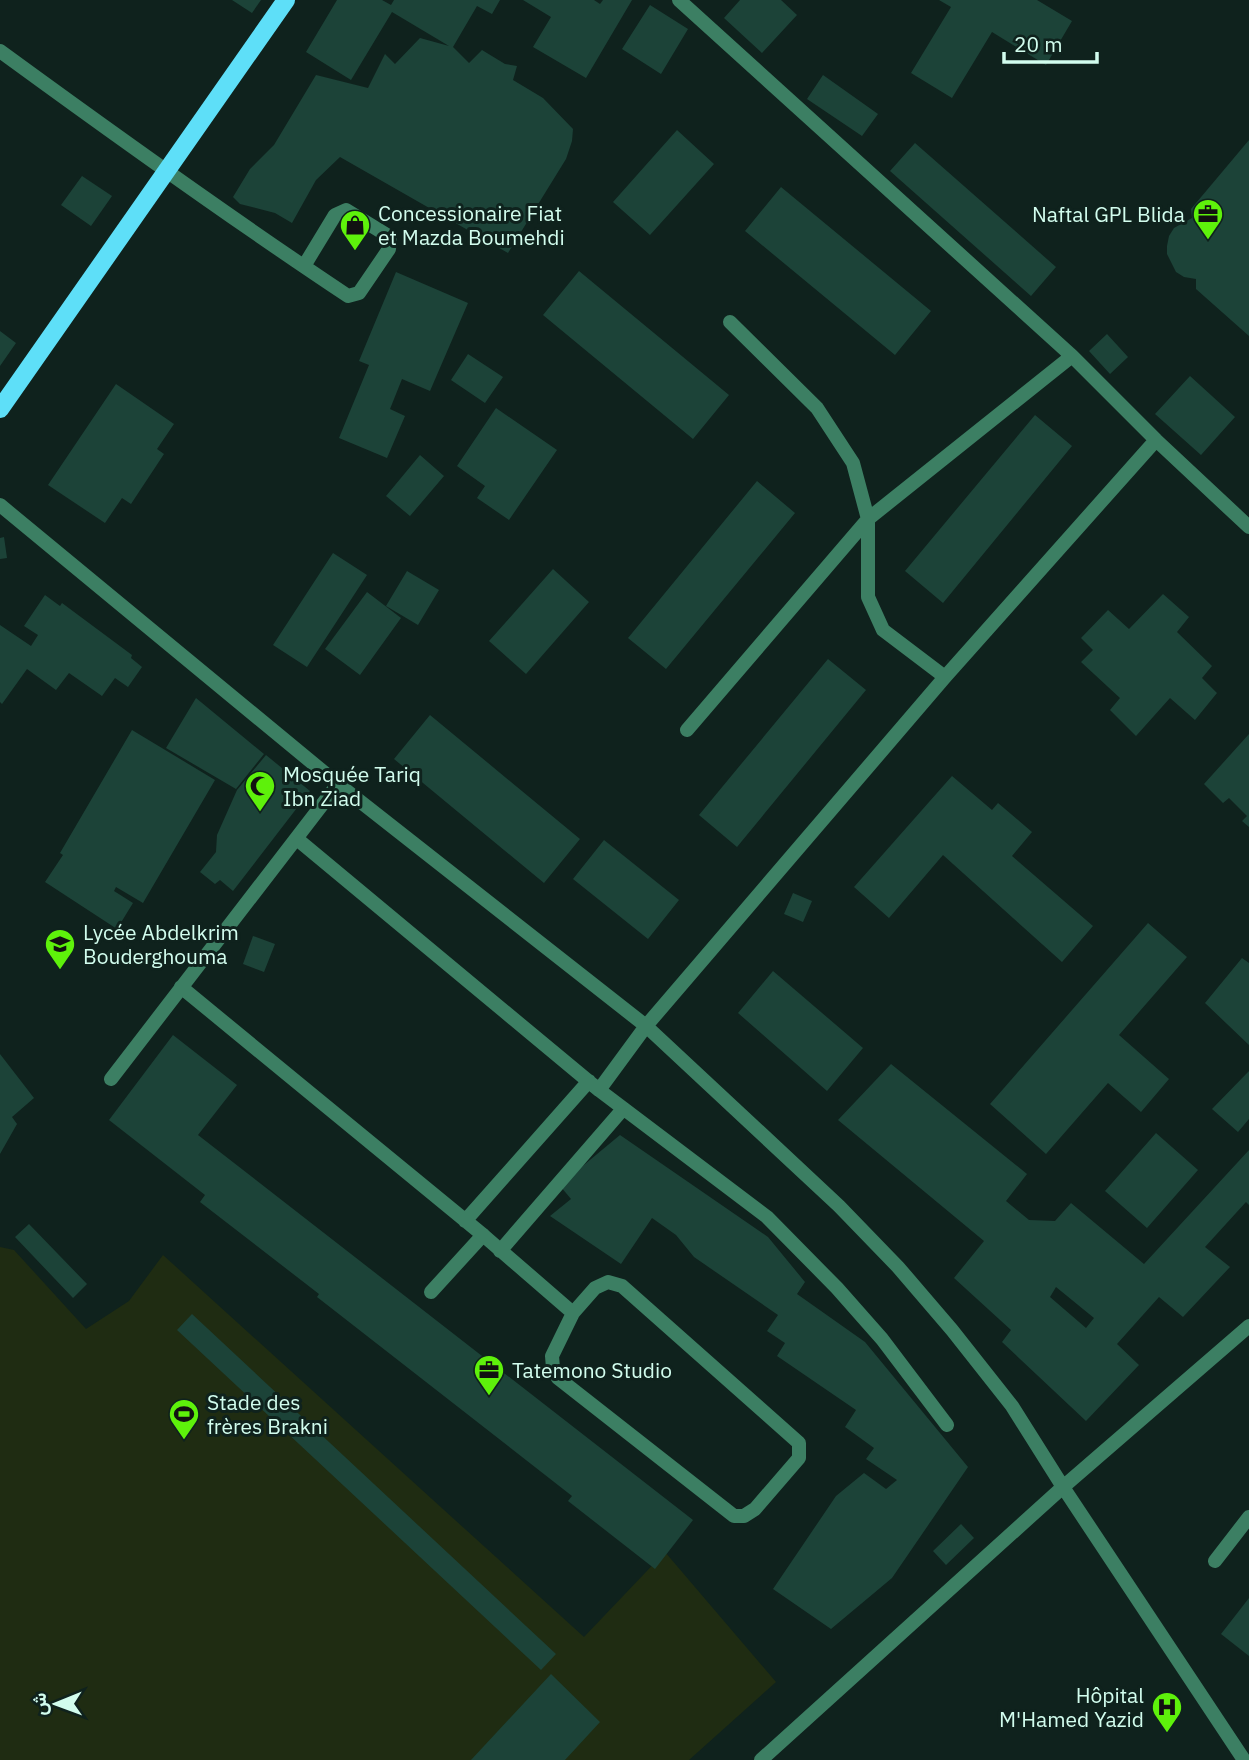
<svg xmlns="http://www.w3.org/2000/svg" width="1249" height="1760" font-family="'IBM Plex Sans',Vazirmatn,sans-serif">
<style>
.green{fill:#1f2c12}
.building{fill:#1c4338;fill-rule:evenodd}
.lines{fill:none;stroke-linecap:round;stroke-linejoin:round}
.service{stroke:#3c7f63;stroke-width:14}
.minor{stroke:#3c7f63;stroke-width:14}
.primary{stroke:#5edff8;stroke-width:18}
.labels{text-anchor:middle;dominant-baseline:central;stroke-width:6;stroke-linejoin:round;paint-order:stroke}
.poi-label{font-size:21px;fill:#d2fdee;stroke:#0f221d;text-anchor:start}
</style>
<rect width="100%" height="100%" fill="#0f221d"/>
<path class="green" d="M0,1247L14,1250L86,1329L129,1301L163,1255L584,1637L665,1552L776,1682L689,1760H0Z"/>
<path class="building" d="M232,0H261L252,13Z
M337,0H382L391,5L394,0H500L492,14L477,6L453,47L469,63L482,50L505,64L517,66L513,80L543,98L573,129L572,141L566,159L508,253L340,157L316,180L292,223L275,213L240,204L233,197L250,169L274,145L316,75L368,88L385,54L395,64L420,38L449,46L392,12L351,80L306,52Z
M523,0H594L600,4L603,0H632L586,78L533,47L551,17Z
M740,0H781L797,15L762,53L724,18Z
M939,0H1037L1072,21L1046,65L992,32L952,98L911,73L951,7Z
M650,5L688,29L661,74L622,49Z
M823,75L878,114L862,136L807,99Z
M677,130L714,164L650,235L613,202Z
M1249,140V336L1196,289V279L1184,277L1176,272L1167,254V246L1169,236L1174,228L1192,218L1191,209Z
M915,143L1056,267L1031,296L890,171Z
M82,176L112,196L91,226L61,205Z
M781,187L931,311L895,355L745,231Z
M579,271L729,395L693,439L543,315Z
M396,272L468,303L430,391L402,379L390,409L405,416L387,458L339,438L369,365L359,361Z
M0,331L16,343L0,366Z
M1107,334L1128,357L1110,374L1089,351Z
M468,354L503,377L485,403L451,380Z
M1190,376L1235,417L1201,455L1155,414Z
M116,384L174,424L157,449L164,454L131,504L122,498L105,523L48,485Z
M496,408L557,450L509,520L477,498L485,486L457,466Z
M1035,415L1072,446L943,603L905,571Z
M420,455L444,476L410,516L386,496Z
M757,481L795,513L666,669L628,638Z
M4,537L7,558L0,559V538Z
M333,553L367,575L307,667L273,645Z
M553,569L589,602L526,674L489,641Z
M407,571L439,590L418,625L386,606Z
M367,592L401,618L360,675L325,649Z
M1163,594L1189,617L1177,632L1212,666L1202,678L1217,693L1195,720L1170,698L1136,736L1110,710L1120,698L1081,662L1093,650L1081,638L1108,610L1129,629Z
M45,595L60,606L62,603L132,655L131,658L142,667L128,687L115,678L102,696L69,673L56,690L27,669L2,704L0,702V625L31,646L38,635L24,626Z
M828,659L866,690L737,847L699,815Z
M196,698L264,754L236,789L166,748Z
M430,715L580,839L544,883L394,759Z
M132,730L215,780L143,903L116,887L114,891L133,903L117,929L45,882L63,855L60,853Z
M1249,734V827L1242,821L1247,816L1229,798L1223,803L1204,784Z
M266,755L310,791L233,891L220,880L215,884L200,872L216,852L217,835L237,790Z
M952,776L992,810L998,803L1032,832L1012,856L1093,926L1062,962L943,855L889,918L854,887Z
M604,840L679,900L648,939L573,879Z
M793,893L812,901L803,922L784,914Z
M1148,923L1187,957L1119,1035L1169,1079L1141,1112L1108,1083L1046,1154L990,1104Z
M253,936L275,944L264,972L243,964Z
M1242,958L1249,963V1045L1205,1003Z
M773,971L863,1048L827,1091L738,1013Z
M173,1035L237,1085L198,1135L693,1520L655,1569L568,1501L572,1496L317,1297L319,1294L200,1202L205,1195L109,1120Z
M0,1054L34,1098L12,1117L17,1124L0,1154Z
M891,1064L1027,1174L1006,1201L1029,1220L1055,1221L1071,1203L1144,1264L1249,1150V1205L1246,1202L1205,1247L1230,1267L1183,1317L1159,1297L1117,1344L1139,1365L1086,1421L1002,1342L1011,1330L954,1278L984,1241L838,1120ZM1056,1287L1094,1318L1086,1328L1050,1297Z
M1249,1071V1119L1238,1132L1212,1109Z
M1156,1133L1198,1170L1147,1228L1105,1191Z
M620,1135L768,1237L805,1282L797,1294L865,1342L968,1467L892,1578L831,1629L773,1589L836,1496L864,1473L886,1489L897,1480L866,1459L874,1448L845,1427L856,1410L777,1356L785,1343L767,1331L778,1315L694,1257L676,1235L652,1218L621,1264L550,1216L571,1199L561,1187L567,1179Z
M29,1224L87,1284L73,1298L15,1237Z
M192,1314L556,1654L541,1670L177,1330Z
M961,1524L974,1538L946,1565L933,1551Z
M1249,1598V1656L1221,1634Z
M551,1674L600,1722L565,1760H471Z"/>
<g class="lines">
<path class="service" d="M431,1292L483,1235"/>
<path class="minor" d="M679,0L1072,356L1156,440L1249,527
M0,51C115,135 229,217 348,296L359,293L389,249L390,237L346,210L335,215L304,266
M730,322L817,408L853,463L868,519V597L883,630L945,677
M0,505L338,784L646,1026L839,1206L898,1267L952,1330L1012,1406L1063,1487L1244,1760
M687,730L868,519L1072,356
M297,839L599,1090L767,1217L837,1288L882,1339L947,1425
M181,987L483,1235L573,1313
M111,1079L338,784
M599,1090L646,1026L945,677L1156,440
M465,1221L589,1081
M500,1251L623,1109
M608,1282L622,1286L799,1443V1458L755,1509L744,1516H734L558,1378L553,1368L552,1356L573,1313L595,1288Z
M1215,1561L1249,1517
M761,1760L1063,1487L1249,1326"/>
<path class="primary" d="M0,409L286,0"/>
</g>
<defs>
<g id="office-pin" transform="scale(1.575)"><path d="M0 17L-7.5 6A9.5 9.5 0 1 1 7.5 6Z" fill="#5ef10b" stroke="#0f221d"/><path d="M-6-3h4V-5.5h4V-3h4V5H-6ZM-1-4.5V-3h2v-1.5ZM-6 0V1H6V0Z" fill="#111"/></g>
<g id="shop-pin" transform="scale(1.575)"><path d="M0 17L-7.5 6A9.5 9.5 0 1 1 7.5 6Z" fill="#5ef10b" stroke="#0f221d"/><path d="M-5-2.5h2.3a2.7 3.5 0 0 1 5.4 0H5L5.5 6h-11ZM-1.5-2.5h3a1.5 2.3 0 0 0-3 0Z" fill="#111"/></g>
<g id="mosque-pin" transform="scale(1.575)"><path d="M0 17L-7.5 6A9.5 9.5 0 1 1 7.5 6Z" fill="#5ef10b" stroke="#0f221d"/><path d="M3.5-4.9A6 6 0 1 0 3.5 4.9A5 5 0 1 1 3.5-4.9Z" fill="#111"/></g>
<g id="school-pin" transform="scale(1.575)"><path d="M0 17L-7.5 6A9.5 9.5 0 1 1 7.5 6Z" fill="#5ef10b" stroke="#0f221d"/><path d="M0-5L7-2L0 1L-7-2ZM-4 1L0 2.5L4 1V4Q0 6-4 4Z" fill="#111"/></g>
<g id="stadium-pin" transform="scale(1.575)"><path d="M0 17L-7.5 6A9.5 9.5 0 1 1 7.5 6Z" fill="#5ef10b" stroke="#0f221d"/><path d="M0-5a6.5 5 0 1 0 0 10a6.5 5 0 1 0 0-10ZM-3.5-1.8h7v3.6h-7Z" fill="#111"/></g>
<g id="hospital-pin" transform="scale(1.575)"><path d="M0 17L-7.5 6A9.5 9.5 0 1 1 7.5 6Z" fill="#5ef10b" stroke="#0f221d"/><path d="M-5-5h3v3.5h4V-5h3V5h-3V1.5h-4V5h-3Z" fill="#111"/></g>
</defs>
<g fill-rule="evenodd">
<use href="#office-pin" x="1208" y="214"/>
<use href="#shop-pin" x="355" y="225"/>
<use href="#mosque-pin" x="260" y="786"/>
<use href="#school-pin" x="60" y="944"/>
<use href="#office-pin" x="489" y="1370"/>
<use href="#stadium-pin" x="184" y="1414"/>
<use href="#hospital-pin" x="1167" y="1707"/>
</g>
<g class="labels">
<g class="poi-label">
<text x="378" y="213">Concessionaire Fiat<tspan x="378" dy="24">et Mazda Boumehdi</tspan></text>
<text x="1185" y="214" text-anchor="end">Naftal GPL Blida</text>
<text x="283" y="774">Mosquée Tariq<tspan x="283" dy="24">Ibn Ziad</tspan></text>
<text x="83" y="932">Lycée Abdelkrim<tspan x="83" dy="24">Bouderghouma</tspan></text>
<text x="512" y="1370">Tatemono Studio</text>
<text x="207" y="1402">Stade des<tspan x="207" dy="24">frères Brakni</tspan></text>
<text x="1144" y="1695" text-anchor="end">Hôpital<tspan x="1144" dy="24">M'Hamed Yazid</tspan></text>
</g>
</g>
<g transform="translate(56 1704) rotate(269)" stroke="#0f221d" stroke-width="5" paint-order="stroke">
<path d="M0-5L12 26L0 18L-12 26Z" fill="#d2fdee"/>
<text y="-10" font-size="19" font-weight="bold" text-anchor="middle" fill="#d2fdee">ش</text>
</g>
<path d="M1004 52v10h93v-10" fill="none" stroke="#d2fdee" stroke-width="3.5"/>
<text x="1014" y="52" font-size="21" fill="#d2fdee" stroke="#0f221d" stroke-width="5" paint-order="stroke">20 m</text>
</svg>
